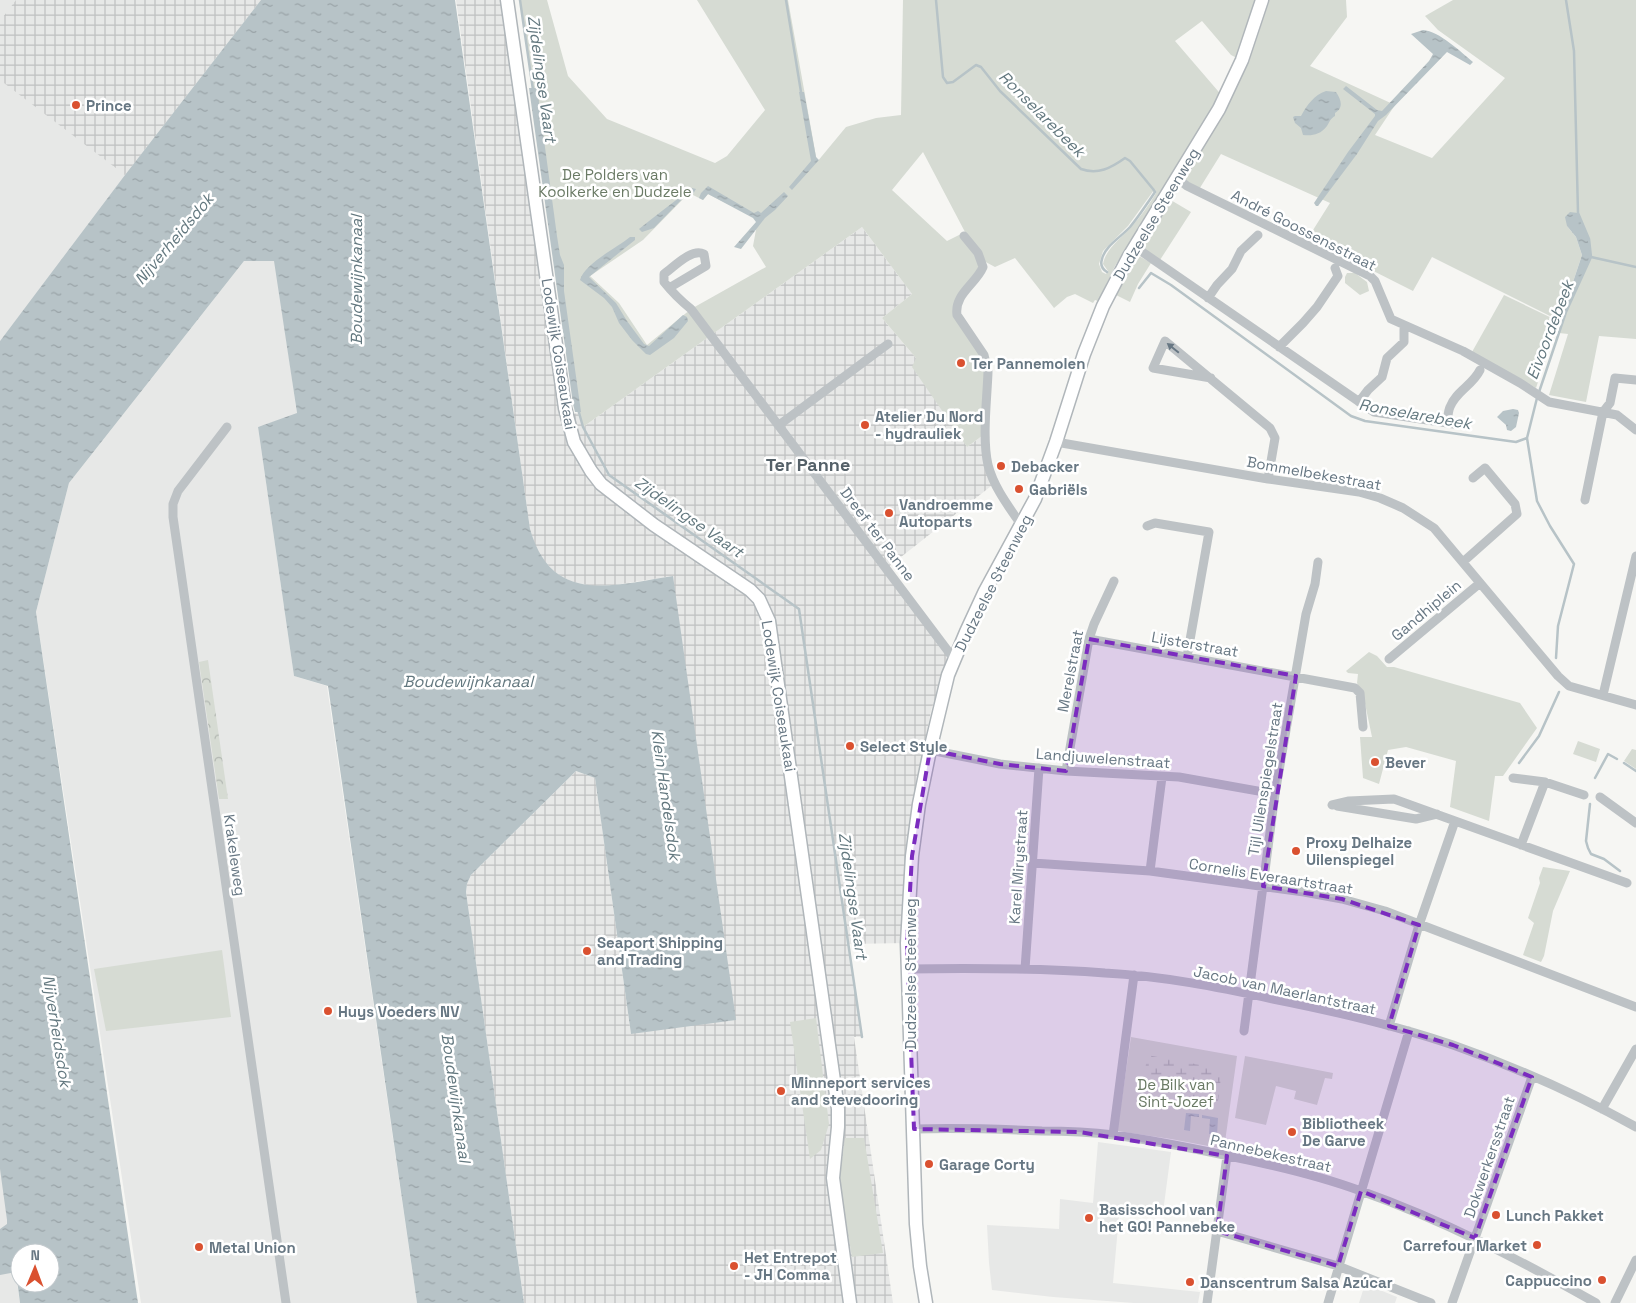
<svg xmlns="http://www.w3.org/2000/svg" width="1636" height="1303" font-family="'Space Grotesk',sans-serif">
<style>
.built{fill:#e7e8e7}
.industrial{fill:url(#industrial-grid)}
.green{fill:#d6dbd3;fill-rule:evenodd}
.forest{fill:url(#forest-crowns)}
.wetland{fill:url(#wetland-marsh)}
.water{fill:url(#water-ripples);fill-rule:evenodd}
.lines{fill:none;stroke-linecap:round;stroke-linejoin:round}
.stream{stroke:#b7c3c7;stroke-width:2.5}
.secondary-casing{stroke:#b0b6ba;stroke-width:15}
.street{stroke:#bdc2c5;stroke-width:9}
.secondary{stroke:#fff;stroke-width:12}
.oneway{fill:#677783}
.marked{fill:#7b2cbf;fill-opacity:0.2;stroke:#7b2cbf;stroke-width:4;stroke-dasharray:10 6;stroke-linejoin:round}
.poi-dot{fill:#da5130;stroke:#fff;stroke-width:2}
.labels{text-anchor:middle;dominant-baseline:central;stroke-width:5;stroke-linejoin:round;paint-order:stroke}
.poi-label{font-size:15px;font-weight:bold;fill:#677783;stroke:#fff;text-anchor:start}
.park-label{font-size:15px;fill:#6a7a65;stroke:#fff}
.street-label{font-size:15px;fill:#677783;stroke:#fff}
.water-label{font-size:16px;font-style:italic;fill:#63787f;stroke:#fff}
.quarter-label{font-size:18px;font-weight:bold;fill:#546068;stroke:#fff}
</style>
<defs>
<pattern id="industrial-grid" width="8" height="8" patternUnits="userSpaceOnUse" patternTransform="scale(1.25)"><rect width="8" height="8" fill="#e7e8e7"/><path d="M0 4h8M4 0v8" fill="none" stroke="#bfc1c1"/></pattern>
<pattern id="forest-crowns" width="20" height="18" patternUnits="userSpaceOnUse" patternTransform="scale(1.25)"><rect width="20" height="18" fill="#d6dbd3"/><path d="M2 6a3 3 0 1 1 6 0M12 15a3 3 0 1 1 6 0" fill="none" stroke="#b1b6b1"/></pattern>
<pattern id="wetland-marsh" width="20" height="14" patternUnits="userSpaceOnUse" patternTransform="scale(1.25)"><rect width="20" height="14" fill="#d6dbd3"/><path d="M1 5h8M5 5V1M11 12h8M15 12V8" fill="none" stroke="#b1b6b1"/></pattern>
<pattern id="water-ripples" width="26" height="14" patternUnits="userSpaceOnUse" patternTransform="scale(1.25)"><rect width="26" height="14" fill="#b7c3c7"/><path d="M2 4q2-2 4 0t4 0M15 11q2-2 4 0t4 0" fill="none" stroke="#99a3a7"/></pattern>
</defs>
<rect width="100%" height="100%" fill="#f6f6f3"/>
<path class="built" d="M0,0H261L0,341Z
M244,261H275L297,414L258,427L294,676L327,686L417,1303H141L36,612L69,483Z
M1098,1142L1171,1152L1163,1212L1120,1204L1113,1283L1200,1292L1198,1303H1134L1053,1297L992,1290L989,1263L987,1225L1059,1229L1060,1199L1093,1203Z
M0,1165L20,1303H0Z
M1365,1284L1397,1297L1395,1303H1359Z"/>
<path class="industrial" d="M16,0H261L125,175L0,80V21Z
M456,0H513L573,414L578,413L583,427L862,227L912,294L882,318L916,358L967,447L986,433L995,483L887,568L950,655L938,695L932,707L926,735L930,750L907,943L849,944L846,925L862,1037H854L893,1303H524L466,892L467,884L471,875L576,771L595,778L631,1034L673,576L615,585L592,586L572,582L557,574L545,562L535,547L530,530Z"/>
<path class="green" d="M520,0H547L568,76L607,119L715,163L727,156L765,110L697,0H788L817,162L846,127L876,118L901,115L903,0H1346L1347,17L1310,66L1395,105L1375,135L1432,158L1505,78L1438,30L1425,16L1453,0H1636V339L1599,336L1586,402L1549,395L1568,334L1559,333L1566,312L1591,257L1589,239L1567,226L1576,237L1582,255L1560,321L1432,257L1413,291L1308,238L1330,203L1221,154L1198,191L1177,178L1159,195L1115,266L1098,301L1095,300L1093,303L1075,294L1067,297L1054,308L1015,258L995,267L982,260L956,309L984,355L986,433L967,447L912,367L916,358L882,318L912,294L862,227L583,427L578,413ZM1202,21L1231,55L1241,60L1224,98L1175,41ZM923,152L965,232L947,241L892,190ZM1154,190L1156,193C1149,205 1141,216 1132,226C1122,238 1106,248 1103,264L1108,271L1106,274L1102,272L1099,264L1103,251L1128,226ZM689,193L703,200L708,194L758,219L753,246L766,267L691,309L647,345L619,303L590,276L643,240Z
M1169,199L1191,212L1160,260L1143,249V241Z
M1139,256L1151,263L1138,284L1130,302L1114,294L1133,258Z
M1347,273H1355L1367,282L1369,291L1360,295L1345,283V277Z
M1504,295L1558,321L1536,388L1472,352Z
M1369,652L1377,656L1387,667H1394L1520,703L1537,728L1503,776H1495L1489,821L1450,807L1456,761L1406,747L1388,750L1379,784L1363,778L1360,737H1372L1363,694L1357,683L1358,674L1348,673L1346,671Z
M1578,741L1600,749L1596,762L1573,754Z
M1632,749L1636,750V769L1624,761Z
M1543,867L1570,871L1553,911L1544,956L1541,962L1523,955L1534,923L1528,918L1540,883L1539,878Z
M222,950L231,1017L106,1031L94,969Z
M816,1018L829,1124L821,1150L810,1159L790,1022Z
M1131,1037L1237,1056L1224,1149L1171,1139L1117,1131Z
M1245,1056L1333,1073L1332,1079L1325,1078L1317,1105L1294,1099L1296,1091L1276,1086L1266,1125L1235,1118Z
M845,1138H864L883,1253L852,1257L839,1183Z"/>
<path class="forest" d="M208,660L228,799H219L199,662Z"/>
<path class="wetland" d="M1147,1055L1222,1069L1217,1109L1167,1091L1143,1089Z"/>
<path class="water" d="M261,0H455L530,529C552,606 613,585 673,576L736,1020L631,1034L595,778L576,771L471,875L467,884L466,892L524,1303H417L328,686L294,676L258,427L297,413L274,261H244L69,483L36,612L138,1303H20L16,1272L0,1275V1229L7,1224V1220L0,1169V341L125,175ZM20,1253H50V1283H20Z
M1423,30C1439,31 1461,52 1473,62L1470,65L1447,52L1386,115L1378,121L1357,154L1318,206H1316L1314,203L1348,152L1375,116V114L1343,89L1346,86L1377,110L1382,111L1429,61L1433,54L1411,34Z
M529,88H537L557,236L560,255L564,265V291L581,412H575L573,404Z
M1326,91L1336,92C1341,99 1344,108 1335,113V116C1330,119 1330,121 1327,126C1320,135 1312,136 1303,135L1301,128L1295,123L1293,117L1295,116H1301C1307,105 1314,95 1326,91Z
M799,92H804L816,157L819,160L792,190L789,187L811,161Z
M708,186L754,213L758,211L761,213L784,192L788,196L775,210L765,218L741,249L734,247L756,222L753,218L708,194L703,200L699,198L701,193Z
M692,188L696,189L693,194L688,193L654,228L642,232L639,229C656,215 674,202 692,188Z
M1570,212L1578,213L1589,239L1591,257L1566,312L1564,309L1582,255L1576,237L1567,226L1565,217Z
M630,237H635V240L589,277L616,303L627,321L644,344L649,346L683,315L687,317L688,321L674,338L650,355L646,354L632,340L619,323L612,307L604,298L580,280C585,263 617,248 630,237Z
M1513,409L1518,410L1519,413L1516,427L1511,431L1507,430L1506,425L1497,417L1503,411Z
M1186,1113L1199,1114V1117L1191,1116L1190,1131L1184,1130Z
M1202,1115L1218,1118L1217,1135L1209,1134L1210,1119L1202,1118Z"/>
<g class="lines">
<path class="stream" d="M520,0L533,90
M786,0L801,92
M936,0L943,77L947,83L953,82L976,65L981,67L1000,91L1081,169C1098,175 1111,168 1125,158L1130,161L1153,189L1155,192C1147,204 1139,216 1130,227C1121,237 1105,246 1102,259C1100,265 1102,269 1107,272
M1591,257L1636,267
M1139,288L1151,273L1171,285L1351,416L1365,421L1516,442L1527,438
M578,409L583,427L609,475L799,609L862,1037
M1556,658L1558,626L1574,564L1550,526L1537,501L1527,438L1537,398L1566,312L1591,257L1589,239L1578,213L1574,51L1566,0
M1519,763L1539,736L1559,692
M1624,763L1636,771
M1595,778L1608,754L1617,759
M1590,804L1586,841L1588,848L1591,854L1604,859L1620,871"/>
<g class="secondary-casing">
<path id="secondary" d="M507,0L565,408L574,442L591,471L601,484L654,525L750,590L759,599L769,621L838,1109V1127L833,1178L850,1303
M926,1303L920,1266L916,1224L907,943L912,856L919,804L930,750L948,675L966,632L985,591L1035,499L1056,442L1084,354L1103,306L1128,258L1219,109L1242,60L1262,0"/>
</g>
<path class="street" d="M1177,178L1187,186L1370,276L1375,281L1391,319L1463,351L1520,383L1549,402L1617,415L1636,430
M964,236L978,253L983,267C976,284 954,294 957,315L984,355L988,372C987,400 982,438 988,465C994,488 1009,507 1022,526
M1135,247L1374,412L1454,424
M669,288L706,266L704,254C691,248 674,267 664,274V282C672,292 681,301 691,309L954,659
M1208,298L1217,285L1232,269L1241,251L1258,235
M1279,347L1303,323L1317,307L1338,276L1335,268
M1211,378L1153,368L1165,341L1270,428L1275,438L1268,479
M1359,402L1368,390L1382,377L1387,358L1404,342V329
M1447,423C1448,418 1448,411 1450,407C1456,391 1473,385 1480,370
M779,425L888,344
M227,427L178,491L173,504V517L286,1303
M1056,442L1268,479L1359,492L1380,498L1403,508L1434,528L1558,676L1569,686L1636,705
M1585,500L1603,412L1610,403L1615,378L1636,380
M1147,526L1155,523L1209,532L1187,657
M1464,561L1517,514L1515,504L1485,468L1473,478
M1089,639L1355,688L1360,693L1363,727
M1389,659L1480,583
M1603,695L1636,556
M930,750L1000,764L1066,771L1179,777L1275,794
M1066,771L1089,639L1094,624L1114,581
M1513,778L1545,782L1521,845
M1545,782L1584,795
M1600,797L1636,823
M1332,805L1349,801L1394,799L1627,883
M1337,806L1416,819L1437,814
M1033,863L1150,871L1304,892L1342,899L1385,911L1636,1007
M1150,871L1162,777
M908,969C974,968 1040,968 1105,973C1162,976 1218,987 1273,999C1334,1011 1394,1025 1453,1045C1513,1066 1580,1096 1636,1127
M1025,969L1039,768
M1389,1026L1419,925L1455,821
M1244,1031L1275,794L1306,614L1315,584L1318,562
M1602,1109L1636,1049
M914,1129C956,1128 999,1129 1042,1131C1066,1131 1090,1132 1114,1135C1153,1140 1191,1148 1229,1156C1274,1165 1318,1175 1361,1191C1443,1220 1520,1260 1596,1303
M1113,1135L1134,975
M1217,1231L1338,1266L1431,1303
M1207,1303L1227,1156
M1328,1303L1409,1031
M1452,1303L1532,1077
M1615,1303L1636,1260"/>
<use href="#secondary" class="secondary"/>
</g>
<defs><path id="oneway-solid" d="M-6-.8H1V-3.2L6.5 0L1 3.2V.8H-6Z" transform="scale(1.25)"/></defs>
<use class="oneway" href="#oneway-solid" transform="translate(1173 348) rotate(-141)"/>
<path class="marked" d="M1089,639L1296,676L1263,886L1342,899L1419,925L1389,1026L1453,1045L1532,1077L1475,1238L1361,1191L1338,1266L1217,1231L1227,1156L1079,1132L914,1129L907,943L912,856L930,750L1000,764L1066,771Z"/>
<g class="poi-dot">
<circle cx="76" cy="105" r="5"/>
<circle cx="961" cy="363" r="5"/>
<circle cx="865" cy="425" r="5"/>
<circle cx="1001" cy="466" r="5"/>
<circle cx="1019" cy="489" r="5"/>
<circle cx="889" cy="513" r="5"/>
<circle cx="850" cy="746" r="5"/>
<circle cx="1375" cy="762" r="5"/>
<circle cx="1296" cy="851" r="5"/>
<circle cx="587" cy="951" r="5"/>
<circle cx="328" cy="1011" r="5"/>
<circle cx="781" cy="1091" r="5"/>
<circle cx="1292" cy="1132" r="5"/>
<circle cx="929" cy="1164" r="5"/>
<circle cx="1496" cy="1215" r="5"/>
<circle cx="1089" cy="1218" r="5"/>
<circle cx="1537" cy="1245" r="5"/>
<circle cx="199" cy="1247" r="5"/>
<circle cx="734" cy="1266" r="5"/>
<circle cx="1602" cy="1280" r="5"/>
<circle cx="1190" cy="1282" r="5"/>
</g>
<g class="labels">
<g class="poi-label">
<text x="86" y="105">Prince</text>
<text x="971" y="363">Ter Pannemolen</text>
<text x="875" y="416">Atelier Du Nord<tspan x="875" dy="17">- hydrauliek</tspan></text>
<text x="1011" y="466">Debacker</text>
<text x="1029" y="489">Gabriëls</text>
<text x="899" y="504">Vandroemme<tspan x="899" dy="17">Autoparts</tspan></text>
<text x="860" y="746">Select Style</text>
<text x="1385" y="762">Bever</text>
<text x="1306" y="842">Proxy Delhaize<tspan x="1306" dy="17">Uilenspiegel</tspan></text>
<text x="597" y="942">Seaport Shipping<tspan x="597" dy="17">and Trading</tspan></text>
<text x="338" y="1011">Huys Voeders NV</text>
<text x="791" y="1082">Minneport services<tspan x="791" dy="17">and stevedooring</tspan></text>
<text x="1302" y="1123">Bibliotheek<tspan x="1302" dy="17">De Garve</tspan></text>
<text x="939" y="1164">Garage Corty</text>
<text x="1099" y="1209">Basisschool van<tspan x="1099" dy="17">het GO! Pannebeke</tspan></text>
<text x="1506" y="1215">Lunch Pakket</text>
<text x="1527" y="1245" text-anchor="end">Carrefour Market</text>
<text x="209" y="1247">Metal Union</text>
<text x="744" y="1257">Het Entrepot<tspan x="744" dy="17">- JH Comma</tspan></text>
<text x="1592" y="1280" text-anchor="end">Cappuccino</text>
<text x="1200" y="1282">Danscentrum Salsa Azúcar</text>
</g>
<g class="park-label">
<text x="615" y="174">De Polders van<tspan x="615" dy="17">Koolkerke en Dudzele</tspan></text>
<text x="1176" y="1084">De Bilk van<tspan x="1176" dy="17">Sint-Jozef</tspan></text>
</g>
<g class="street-label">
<text transform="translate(1156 214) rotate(-59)">Dudzeelse Steenweg</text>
<text transform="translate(1304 230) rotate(27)">André Goossensstraat</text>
<text transform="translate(559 354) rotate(81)">Lodewijk Coiseaukaai</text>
<text transform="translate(1314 473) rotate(10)">Bommelbekestraat</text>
<text transform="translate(878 534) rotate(53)">Dreef ter Panne</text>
<text transform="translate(993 583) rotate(-63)">Dudzeelse Steenweg</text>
<text transform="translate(1426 610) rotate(-40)">Gandhiplein</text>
<text transform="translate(1195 644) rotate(10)">Lijsterstraat</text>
<text transform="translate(1070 671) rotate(-79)">Merelstraat</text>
<text transform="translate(779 696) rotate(81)">Lodewijk Coiseaukaai</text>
<text transform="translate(1103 758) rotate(4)">Landjuwelenstraat</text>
<text transform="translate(1265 779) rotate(-81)">Tijl Uilenspiegelstraat</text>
<text transform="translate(235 855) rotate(82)">Krakeleweg</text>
<text transform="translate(1018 867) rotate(-86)">Karel Mirystraat</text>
<text transform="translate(1271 876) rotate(9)">Cornelis Everaartstraat</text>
<text transform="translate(910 974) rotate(-90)">Dudzeelse Steenweg</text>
<text transform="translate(1285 990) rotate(12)">Jacob van Maerlantstraat</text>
<text transform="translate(1271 1153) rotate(13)">Pannebekestraat</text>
<text transform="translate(1489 1157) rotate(-71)">Dokwerkersstraat</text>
</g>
<g class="water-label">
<text transform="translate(542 79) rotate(82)">Zijdelingse Vaart</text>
<text transform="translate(1042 114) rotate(45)">Ronselarebeek</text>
<text transform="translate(174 239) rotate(-50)">Nijverheidsdok</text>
<text transform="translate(356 280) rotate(-90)">Boudewijnkanaal</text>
<text transform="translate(1550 330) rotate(-69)">Eivoordebeek</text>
<text transform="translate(1415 414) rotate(10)">Ronselarebeek</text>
<text transform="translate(689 517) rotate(35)">Zijdelingse Vaart</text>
<text x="468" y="681">Boudewijnkanaal</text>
<text transform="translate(666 795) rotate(82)">Klein Handelsdok</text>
<text transform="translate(853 896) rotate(82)">Zijdelingse Vaart</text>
<text transform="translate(57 1031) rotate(81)">Nijverheidsdok</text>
<text transform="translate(456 1098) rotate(82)">Boudewijnkanaal</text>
</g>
<g class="quarter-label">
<text x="808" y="464">Ter Panne</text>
</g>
</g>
<g transform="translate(35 1268) rotate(1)"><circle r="24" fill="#ffffff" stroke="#c2c9cd"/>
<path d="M0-4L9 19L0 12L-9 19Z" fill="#da5130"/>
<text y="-8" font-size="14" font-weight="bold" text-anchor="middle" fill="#677783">N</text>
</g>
</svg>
